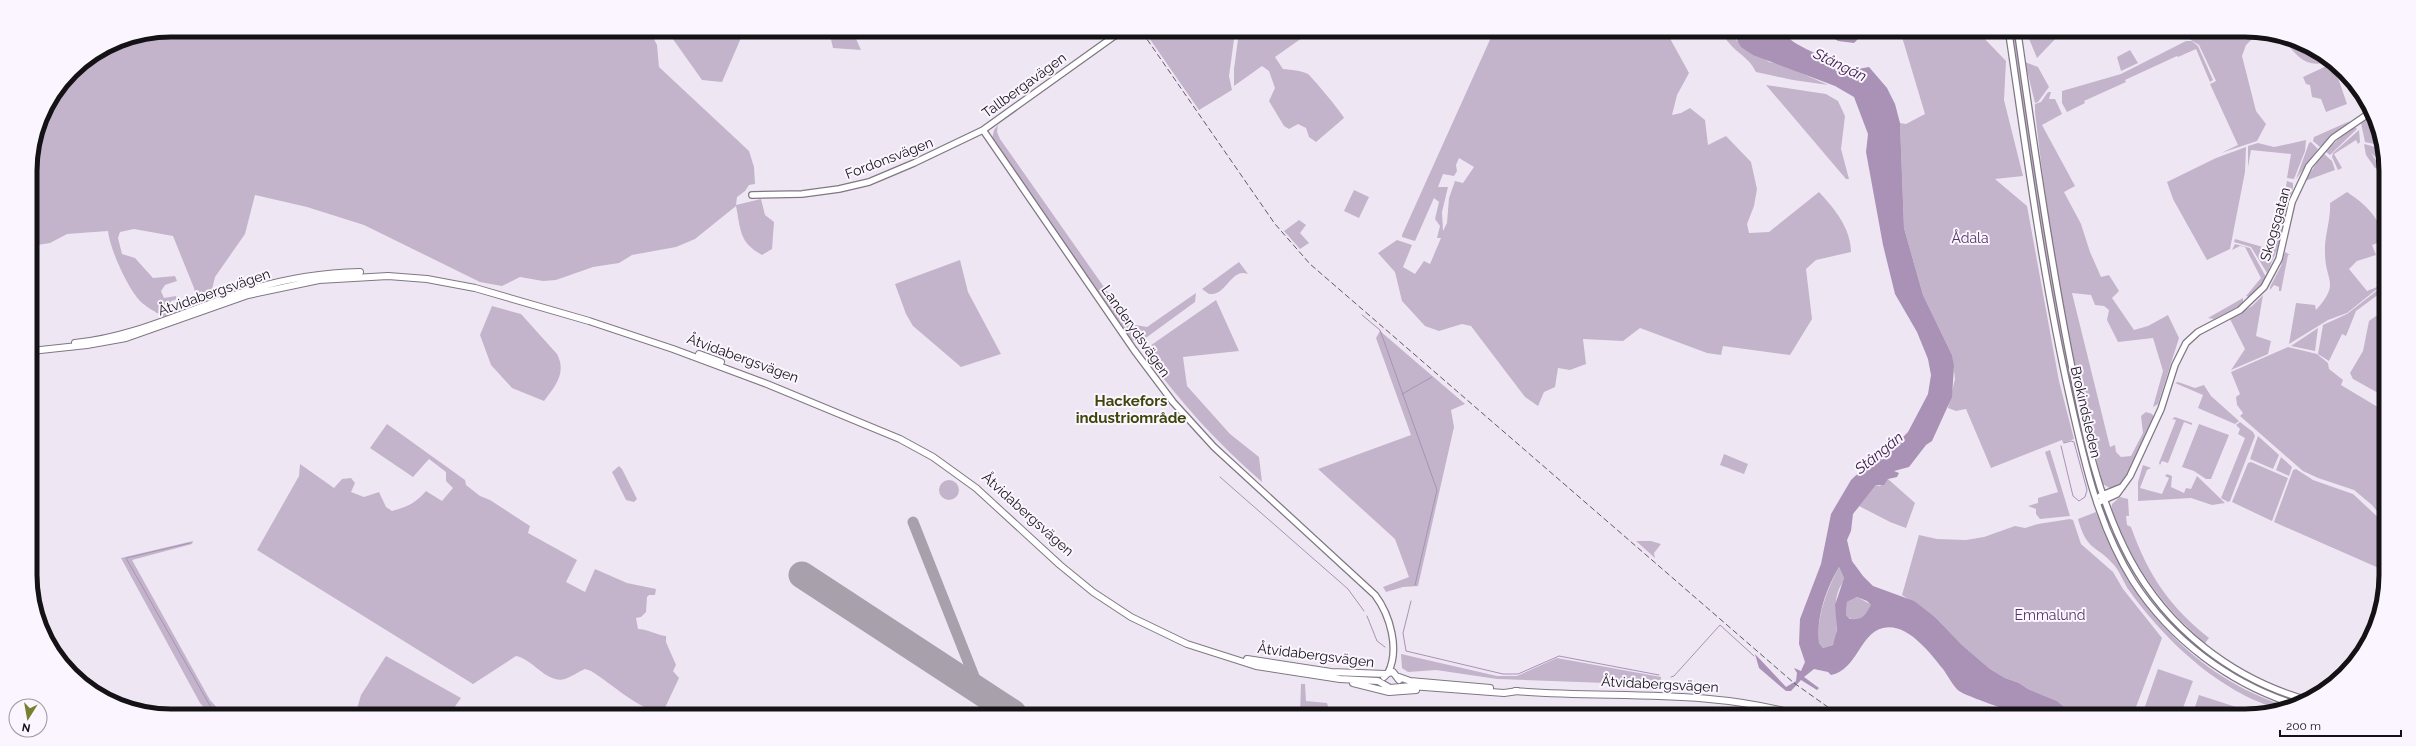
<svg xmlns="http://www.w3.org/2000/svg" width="2416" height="746" font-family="Raleway,sans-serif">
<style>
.green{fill:#c3b4cb;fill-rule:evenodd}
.water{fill:#a992b5;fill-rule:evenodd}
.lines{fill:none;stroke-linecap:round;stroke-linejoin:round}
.stream{stroke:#a992b5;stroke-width:1}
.taxiway{stroke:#a8a0ab;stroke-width:11}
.runway{stroke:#a8a0ab;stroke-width:27}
.secondary-casing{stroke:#807784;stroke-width:8}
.primary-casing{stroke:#807784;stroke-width:8}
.secondary{stroke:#fff;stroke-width:5.5}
.primary{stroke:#fff;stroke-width:6}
.rail{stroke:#605b62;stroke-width:1;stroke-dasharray:6 3;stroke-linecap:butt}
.labels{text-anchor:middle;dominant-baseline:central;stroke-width:4;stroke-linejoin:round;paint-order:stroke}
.street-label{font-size:14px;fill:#151216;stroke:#faf5fe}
.park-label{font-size:14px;fill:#553565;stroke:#faf5fe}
.water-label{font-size:15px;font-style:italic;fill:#3a1b48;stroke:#faf5fe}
.neighbourhood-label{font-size:15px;font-weight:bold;fill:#3e460a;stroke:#faf5fe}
.rim{fill:none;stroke:#151216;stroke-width:5}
</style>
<rect width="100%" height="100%" fill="#efe6f4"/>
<path class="green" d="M171,30L608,31C624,41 633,36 651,33L657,45L659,67L749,151L754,167L755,184L749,185L745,191L737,197L736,205L761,199L765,215L774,222L772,249L762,255C739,242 741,231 736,206L695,239L676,247L632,255L619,263L593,267L556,280L543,281L520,277L502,286L480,282L364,225L307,207L255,195L245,234L215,277L210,298L197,302L194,288L173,236L134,229L120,232L118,238L122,254L135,258L153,278L175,276L177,281L165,285L161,291L164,298L176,296L177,299L171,301V306L177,312L163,317C156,312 146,307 140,301C127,287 110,249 108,231L67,234L50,243L31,246L30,162L41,117L72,71L118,41Z
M676,31H744L722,82L702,80L670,35Z
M829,31L853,32L861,50L833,48Z
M1145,32H1235L1229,76L1232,90L1199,110Z
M1239,32L1309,33L1275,57L1283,69C1292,70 1300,70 1308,74C1311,76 1343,114 1344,118L1316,142L1309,137L1306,128L1298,124L1289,129L1284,126L1269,101L1275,88L1269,71L1262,66L1234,86V69Z
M1493,33H1667L1689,73L1677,95L1672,115L1681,113L1690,108L1705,120L1708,145L1726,136L1751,162L1757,189L1754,206L1747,224L1749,233L1769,232L1819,192C1835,209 1851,229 1851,252L1816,260L1806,269L1812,319L1790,355L1723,346L1721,355L1707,353L1640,328L1623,341L1583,339L1586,364L1570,370L1558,368L1555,387L1544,392L1538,406L1525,397L1471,326L1462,324L1439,331L1425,326L1402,301L1395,272L1378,253L1397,240L1412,245L1403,267L1415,274L1424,261L1430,264L1441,238H1437L1440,226L1435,219L1439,202L1434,198L1415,241L1402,237V235ZM1459,158L1474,167L1463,183L1455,181L1449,198L1447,223L1443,231L1442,212L1448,187H1438L1443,174L1454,176L1457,171L1456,165Z
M1723,34H1734L1736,40L1769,62L1783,65L1828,85L1793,80L1756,72C1748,55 1733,53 1723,34Z
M1905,34H1980L2006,61L2004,100L2023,176L1995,179L2027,206L2059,381L2074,439L2063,443L2062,440L1991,468L1966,409L1956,411L1948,408L1955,379L1952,355L1923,295L1904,228L1900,123L1906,124L1925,114L1902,37Z
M2013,34H2015C2035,174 2055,313 2088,451L2085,452C2050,315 2032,174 2013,34Z
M2027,34H2060L2037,58Z
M2183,35H2256L2246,45L2242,56L2256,111L2266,124L2257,141L2221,153L2238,145L2210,84L2216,81L2199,45Z
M2280,35L2315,49L2330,61C2304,71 2294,52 2280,35Z
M2186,41H2192L2198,46L2213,80L2210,82L2196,49L2178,57L2177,56L2125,80L2126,82L2084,101L2085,103L2067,112L2062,103V91L2121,74Z
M2130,50L2138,63L2121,71L2117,57Z
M2025,62L2038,67L2049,87L2038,102L2035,103Z
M2333,63L2347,104L2326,112L2321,99L2312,97L2310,85L2306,84L2303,77Z
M1766,85L1826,94L1838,101L1845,116L1841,149L1849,179H1846Z
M2048,92H2051L2049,99H2055L2062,114L2042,125L2075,186L2064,192L2081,224L2090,252L2101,277L2109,275L2119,291L2112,298L2134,330L2148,326L2168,315L2179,338L2158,404L2153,407L2163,371L2153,338L2118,342L2107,320L2109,310L2104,306L2095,305L2091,295L2072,293L2110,447L2115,445L2116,452L2121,457L2131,456L2143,433L2141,416L2146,412L2152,414L2154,417L2127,476L2119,486L2111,489L2103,484C2070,362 2049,237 2035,112V104L2041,102Z
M2370,117L2383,144V146L2365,142L2361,123Z
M2350,121L2320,147L2313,141L2314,137Z
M998,125L997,132L1000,139L1130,324L1147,327L1196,293L1195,302L1143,340L1138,342L1131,340L992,139L994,130Z
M2354,126L2357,129L2330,155L2325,151Z
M2359,130L2360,142L2358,144L2356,140L2334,154L2342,168L2338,170L2332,157L2333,153Z
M2306,140L2305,151L2294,179L2287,178L2291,154L2251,150L2248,167V146L2258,143L2274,147Z
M2311,142L2318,149L2296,179L2309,143Z
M2364,144L2383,149V169L2381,162L2371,153L2382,170L2375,168L2366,155Z
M2246,147L2245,172L2230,249L2207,260L2173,199L2167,182L2216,158Z
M2323,153L2332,161L2335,170L2305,181Z
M2287,181L2293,183V188L2284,219L2279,223Z
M1354,190L1369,197L1359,218L1344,211Z
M2347,192C2364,203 2383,220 2383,241L2372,245L2376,255L2357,261L2349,269L2367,291L2382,285L2347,313L2328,320L2289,344L2296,303L2315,305L2316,310C2341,282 2325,282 2325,253C2324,236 2331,221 2330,203Z
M1299,220L1306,225L1300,233L1309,243L1300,249L1284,231Z
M2278,226L2282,231L2277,250L2267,273L2251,247L2234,242L2235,239L2273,250Z
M2235,244L2250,248L2266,277L2260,288L2249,297L2246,296L2261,278L2245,247L2240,246L2232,250Z
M2285,252L2290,255H2288L2281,291H2279V287L2274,285L2270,290V287L2281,266Z
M960,260L968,292L1001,354L961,367L913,326L906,314L895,284Z
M1239,262L1248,274C1231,267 1227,296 1209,294L1202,289Z
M2383,286V291L2356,311L2346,336L2342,334L2329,361L2318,354L2323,325L2347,314Z
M2263,295L2256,336L2271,341L2268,354L2231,370L2245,349L2230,319L2252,306Z
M2243,298V304L2214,319L2208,318Z
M1216,300L1239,351L1183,357L1187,386L1230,434L1259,457L1262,482C1217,443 1180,402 1145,354L1147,348Z
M492,306L521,314L557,354C567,373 555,386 544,401L512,388L491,365L480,335Z
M2383,311L2382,393L2380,394L2353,379L2350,373L2363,351L2369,321Z
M2318,328L2315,351L2291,346Z
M1380,331L1465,404L1451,410L1454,427L1418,586L1403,587L1386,592L1383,587L1409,577L1395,539L1318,469L1411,435L1376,338Z
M2288,347L2317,354L2328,363L2329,369L2343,380L2341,385L2381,409L2378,412L2382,416V444L2378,447L2379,463L2382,465L2381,516L2372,505L2354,490L2318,478L2303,471L2240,416L2243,413L2237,405L2236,397L2240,394L2231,372Z
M2178,382L2195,388L2204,385L2211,396L2239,421L2235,424L2198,408L2203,395L2175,383Z
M2175,417L2192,423V425L2184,422L2168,463L2162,461L2160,465L2159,463L2176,420L2172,419Z
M2240,422L2253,432L2255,436L2230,501L2228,502L2221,498L2245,438L2238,434L2240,429L2236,425Z
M387,424L465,480L466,485L480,496L490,500L530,526L528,533L577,560L566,582L585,592L595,569L627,583L656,589L655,595H649L647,597L646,612L641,617L636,618L638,629C648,629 656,635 666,636V642L676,665L673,671L679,678L663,712C641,712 611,683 591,671L585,669C578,672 571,677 565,679C547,684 534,660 516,656L473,684L257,550L299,476L300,464L334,488L342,479L351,478L355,483L351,492L364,497L379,492L386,507L392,511C407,507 416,503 426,491L442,501L453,488L446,481V472L429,459L413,477L370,448Z
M2199,424L2229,435L2211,479H2206L2194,471L2182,467Z
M2258,436L2279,455L2273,469L2250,459Z
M2050,450L2070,516L2040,519L2036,514V509L2028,506L2038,503V498L2058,492L2045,452Z
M1724,454L1748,464L1744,474L1720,465Z
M2281,457L2292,467L2289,476L2276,470Z
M2251,462L2288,478L2272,521L2232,502L2248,463Z
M2143,465L2151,468L2147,470L2140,488L2162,494L2169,478L2165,476L2167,474L2172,476L2171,487L2184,493L2186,488L2191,489L2197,476L2225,503L2212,505L2191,498L2138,501V482Z
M619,466L622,469L637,499L634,502L626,500L612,472Z
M2296,469L2313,480L2353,494L2382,521L2381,569L2274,522L2293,470Z
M1888,479L1915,503L1906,528L1890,522L1859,506L1876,485L1880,486Z
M939 490a10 10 0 1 1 20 0a10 10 0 1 1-20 0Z
M2120,497L2128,499L2129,516H2126L2127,525L2131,527C2148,575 2169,606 2209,638L2205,643C2158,602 2135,567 2111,510L2112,504Z
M2096,512C2133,605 2193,678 2292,708C2278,712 2267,705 2254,700C2204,677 2160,634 2128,589C2123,581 2120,572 2114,565C2096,544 2087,552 2078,519Z
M2070,519L2073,520L2081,544L2113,572L2123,589L2162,638L2133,715H2074L2057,701L2028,689L2019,683L2005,678L1990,669L1962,645L1935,617L1902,595L1919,535L1937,539L1966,540L1984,537L2015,526L2025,528L2038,524Z
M2113,533C2152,614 2215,676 2303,702L2300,703C2213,677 2150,615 2112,534Z
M193,541L192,544L132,560L210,700L220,711H207L200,703L121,558Z
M1636,541H1651L1661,544L1654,553L1655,558Z
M1839,567L1844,578C1843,583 1841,585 1839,589C1831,607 1842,628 1833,645L1823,648L1819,643C1816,617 1827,590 1839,567Z
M1857,597L1872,605C1865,614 1858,627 1846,615L1847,602Z
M1401,654L1497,676H1517L1557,658L1661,677V685L1497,679L1436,670L1408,672L1402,668Z
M386,656L461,698L451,712H356L361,695Z
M2158,669L2193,681L2180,716L2142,715Z
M1301,684H1305L1306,701L1327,703L1330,714H1300Z
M2199,695L2236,707L2233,716H2192Z"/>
<path class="water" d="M1734,34H1785C1795,48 1835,60 1853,70L1869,67L1887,88L1895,104L1900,123L1904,228L1923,295L1952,355L1954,366L1952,397L1932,441L1926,445L1909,467L1894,471L1899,473L1897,477L1888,479L1884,485H1876L1853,514L1851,531L1847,540L1852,561L1863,576L1873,586L1914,601L1935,617L1962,645L1990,669L2005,678L2019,683L2028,689L2057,701L2074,715C2058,715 2040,718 2025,715C2015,713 1966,696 1959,691C1953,686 1948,676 1943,669C1930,653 1907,622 1883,628C1860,633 1857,670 1831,675L1828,672L1814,669L1804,677L1819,688L1817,690L1801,680L1791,691H1786L1759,668L1755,654L1786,687L1796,681L1797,673L1794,668L1801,671L1805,662L1799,644L1800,619L1821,564L1831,514L1851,480L1872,460L1895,445L1908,432L1928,394L1931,375L1928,359L1917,332L1895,294L1883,245L1866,152L1868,134L1854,97L1835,86L1753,55L1741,47ZM1839,567L1844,578L1835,605L1837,630L1833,645L1823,648L1819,643C1816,617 1826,589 1839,567ZM1857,597L1867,601L1871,605C1864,616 1863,620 1850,619L1846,615L1847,602Z
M1827,34H1852L1858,39L1854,43L1838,41Z"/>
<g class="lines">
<path class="stream" d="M1362,315L1380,330L1437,490L1415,585
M1402,394L1432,377
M2061,446L2073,496L2079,501L2085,497L2087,490L2074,442L2071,441L2064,443
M1220,477L1348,589L1364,611
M190,543L126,558L213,711
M1411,601L1403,633L1406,651L1503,674H1518L1559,656L1659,675
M1367,616L1377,641L1385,647
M1671,677L1674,676L1720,625L1754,656"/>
<path class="taxiway" d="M913,522L977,684L984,694"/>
<path class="runway" d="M802,575L1013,713"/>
<g class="secondary-casing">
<path id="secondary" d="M2009,34C2027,156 2043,278 2070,398C2084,461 2098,525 2133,581C2171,640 2230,684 2297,705
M2018,34C2033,139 2048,244 2068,348C2082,419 2095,494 2130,559C2167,628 2232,679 2307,700
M983,130L1134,350L1173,402L1214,447L1375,595C1390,615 1400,649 1388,673
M752,195L802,194L839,189L869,182L914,163L983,130L1120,32
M2100,496L2122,487
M2097,503L2117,494L2130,476L2161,409L2175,365L2186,343L2198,332L2240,310L2264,287L2279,259L2292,202L2309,166L2333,138L2368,114"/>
</g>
<g class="primary-casing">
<path id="primary" d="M75,343C136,337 189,309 246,291C283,279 322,273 360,272
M31,351L87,345L126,338L248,295L319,280L388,276L427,279L475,288L589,321L673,349L767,384L900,439L933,457L976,488L1060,565L1093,592L1131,617L1187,644L1256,666L1340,679L1378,681L1390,688L1411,686L1504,693L1518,691
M699,354L721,362
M1247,659L1331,672L1386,674
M1384,677L1388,673L1393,672L1399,680
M1399,677L1410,681L1490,688
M1353,683L1389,692L1416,690
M1515,691C1612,699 1703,688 1799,715"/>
</g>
<use href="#secondary" class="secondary"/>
<use href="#primary" class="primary"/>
<path class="rail" d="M1142,32L1275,224L1310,264L1794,683L1839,715"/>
</g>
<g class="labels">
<g class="street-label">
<text transform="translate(1024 85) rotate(-36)">Tallbergavägen</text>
<text transform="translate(889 158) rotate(-21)">Fordonsvägen</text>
<text transform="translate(2275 224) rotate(-74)">Skogsgatan</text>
<text transform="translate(214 292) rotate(-19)">Åtvidabergsvägen</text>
<text transform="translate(1136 331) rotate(55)">Landerydsvägen</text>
<text transform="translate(743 358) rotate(20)">Åtvidabergsvägen</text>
<text transform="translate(2086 412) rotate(77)">Brokindsleden</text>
<text transform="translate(1028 514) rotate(42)">Åtvidabergsvägen</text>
<text transform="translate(1316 655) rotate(7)">Åtvidabergsvägen</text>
<text transform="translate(1660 684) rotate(3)">Åtvidabergsvägen</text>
</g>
<g class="park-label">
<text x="1970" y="238">Ådala</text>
<text x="2050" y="615">Emmalund</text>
</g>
<g class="water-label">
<text transform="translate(1840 65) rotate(26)">Stångån</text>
<text transform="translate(1879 453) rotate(-39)">Stångån</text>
</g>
<g class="neighbourhood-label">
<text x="1131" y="401">Hackefors<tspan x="1131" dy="17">industriområde</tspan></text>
</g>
</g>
<path d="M0 0H2416V746H0ZM171 37H2245A134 134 0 0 1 2379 171V575A134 134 0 0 1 2245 709H171A134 134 0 0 1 37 575V171A134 134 0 0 1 171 37Z" fill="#faf5fe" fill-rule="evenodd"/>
<path class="rim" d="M171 37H2245A134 134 0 0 1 2379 171V575A134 134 0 0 1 2245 709H171A134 134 0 0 1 37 575V171A134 134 0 0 1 171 37Z"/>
<g transform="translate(28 718) rotate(191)"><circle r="19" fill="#faf5fe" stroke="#9e9aa1"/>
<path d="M0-3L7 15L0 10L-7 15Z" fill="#75812e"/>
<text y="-6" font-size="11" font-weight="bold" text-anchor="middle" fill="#151216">N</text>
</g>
<path d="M2280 730v6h121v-6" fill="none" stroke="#151216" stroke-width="2"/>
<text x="2286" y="730" font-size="12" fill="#151216" stroke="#faf5fe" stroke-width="3" paint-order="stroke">200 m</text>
</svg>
